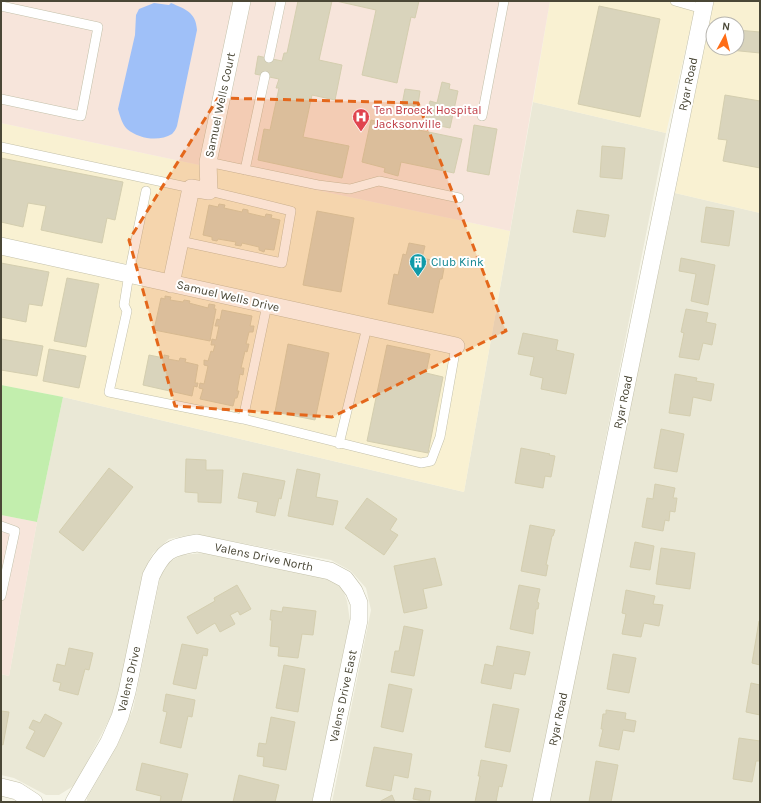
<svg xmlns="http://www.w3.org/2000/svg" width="761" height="803" font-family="Karla,sans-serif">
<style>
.residential{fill:#eae8d6}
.commercial{fill:#f9f1d2;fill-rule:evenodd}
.medical{fill:#f7e5db}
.green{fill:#c2eead}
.water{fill:#9fc0f8}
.building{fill:#d9d4bc;stroke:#d4ceaf}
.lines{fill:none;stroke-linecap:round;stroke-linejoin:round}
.lane-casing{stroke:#c3c0aa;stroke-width:10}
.street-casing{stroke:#c3c0aa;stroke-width:18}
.lane{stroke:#fff;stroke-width:9}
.street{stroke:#fff;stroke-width:17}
.marked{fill:#e4671b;fill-opacity:0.2;stroke:#e4671b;stroke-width:3;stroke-dasharray:8 5;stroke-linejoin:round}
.labels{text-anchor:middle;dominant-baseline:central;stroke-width:4;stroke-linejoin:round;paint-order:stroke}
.street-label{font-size:12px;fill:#4a4736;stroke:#fff}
.health-label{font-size:12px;fill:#be3a42;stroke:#fff;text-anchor:start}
.culture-label{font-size:12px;fill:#0d838f;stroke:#fff;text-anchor:start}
</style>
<rect width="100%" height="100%" fill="#f6f5e8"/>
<path class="residential" d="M533,102L666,133L534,802H332L371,610L366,588L351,571L331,560L194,534L169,539L153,553L143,572L122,677L111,716L75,785L59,795H46L14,778L1,775V674L9,676L37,522L63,397L464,492Z
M675,193L760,213V802H548Z
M203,553L332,580L343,590L347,601L350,621L312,802H87V798L116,748L133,709L161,573L169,562L182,555Z"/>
<path class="commercial" d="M550,1H697L666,133L533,102Z
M713,1H760V213L675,193ZM713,24H737V48H713Z
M1,123L510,231L464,492L63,397L1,385Z"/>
<path class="medical" d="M1,1H550L510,231L1,123Z
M1,515L37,522L9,676L1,674Z"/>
<path class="green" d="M1,385L63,397L37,522L1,515Z"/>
<path class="water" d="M154,3L169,5L171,3C185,9 196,12 197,30L177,126C176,129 174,132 172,134C159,142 139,139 127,129C122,124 120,116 118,109L135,35L136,15L139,9Z"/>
<path class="building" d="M298,1H332L319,60L342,65L335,100L312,95L303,137L349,146L342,178L258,160L264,129L270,130L279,88H276L279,79L255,74L258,56L282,61L284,53H287Z
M336,1H419L415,18L411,17L397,83L362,75L376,10Z
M599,6L660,19L640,117L578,104Z
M737,30L760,32V53L730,50V48H737Z
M442,82L450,84L449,89L458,91L450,128L425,123L430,101L437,103Z
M405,89L420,91L417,112L401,110Z
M725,95L760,101V168L723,161L727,140L718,139Z
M371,120L462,139L454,173L401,162L398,176L384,172L385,168L362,162Z
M474,125L497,129L489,175L467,171Z
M602,146L625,148L622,179L600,177Z
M1,158L123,182L115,220L107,218L102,243L41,230L46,206L28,203L23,227L1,222Z
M219,204L225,205L224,208L242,212L243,209L248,210V213L265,217L266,214L272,215L271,218L280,220L274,250L265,249L264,252L259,250V247L242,243L241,246L235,245L236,242L218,239L217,241L212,240V237L203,235L209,205L218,207Z
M706,207L734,211L729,246L701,242Z
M577,210L609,215L605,237L573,232Z
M317,211L354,218L341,292L303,285Z
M409,243L425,246L422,258L445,263L442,279H440L433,313L388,304L394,274L398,275L403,254L406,255Z
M681,258L715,265L708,305L691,301L696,274L679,271Z
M1,263L49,272L42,306L29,304L26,322L1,317Z
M67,278L99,284L86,347L54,341Z
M165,296L171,297L170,300L183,302L184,300L190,301L189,303L208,308L209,304L215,305L214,309H216L210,341L154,330L161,298L165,299Z
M686,309L708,313L706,322L716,324L712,345L703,343L699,360L679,357L684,333L681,332Z
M222,310L252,316L250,326H254L253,332H249L246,344H249L247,352L245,351L241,368H244L243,375L240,374L237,391H239L237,398H235L233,406L200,399L203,389L199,388L200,383L204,384L208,366L204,365V360L208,361L211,351L213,352L215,345H211L212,339L216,340L219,326H215L217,319L220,320Z
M523,333L558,340L556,350L574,354L566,394L541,389L543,378L530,375L534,357L518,354Z
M1,339L43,346L37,376L1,370Z
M288,344L329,353L315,420L275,412Z
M387,345L430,354L426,373L443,377L428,453L367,441Z
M49,349L86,356L79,388L43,381Z
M149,355L164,358V355L169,356L168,359L179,361L180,358L186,359L185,362L198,365L195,383H198L197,387L194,386L192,396L143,385Z
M675,374L697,378L696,381L714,384L711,401L693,397L690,416L669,413Z
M661,429L684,434L677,472L654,468Z
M521,448L550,454L549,455L555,456L551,477L545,476L543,488L515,483Z
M186,459L206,460V470H223L221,503L198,502V493L185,492Z
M109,468L133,487L83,551L59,532Z
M297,469L320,474L316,497L338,501L333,525L288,516Z
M243,473L285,481L281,499L279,498L275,516L256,512L258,502L238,498Z
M655,484L675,488L673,498H677L675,512L670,511L669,521L665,520L663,531L642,527L647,498L653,499Z
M367,498L397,519L390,530L398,535L384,555L345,528Z
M530,525L555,530L553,536H552L546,565H548L546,576L521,571Z
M635,542L654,546L650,570L630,567Z
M661,548L695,553L690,589L656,584Z
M435,558L442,585L423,589L427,608L404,613L394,566Z
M237,585L251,609L240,615L238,611L230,615L235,624L220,632L215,623L197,634L187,617L215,601L214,598Z
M519,585L540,589L537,602L539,603L538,609H536L533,634L510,629Z
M626,590L655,596L653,604L663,605L659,626L644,623L641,637L622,634L626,614L622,613Z
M283,607L316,611L313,635L302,634L298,658L278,656L279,647L270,646L272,620H270L271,610L282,612Z
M759,621H760V665L752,663Z
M404,626L423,630L414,676L391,672L395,651H399Z
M182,644L208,649L207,656L203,655L196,689L173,684Z
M497,646L530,652L525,675L514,673L511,689L481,683L485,664L493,666Z
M69,648L93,653L89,670L85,669L78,695L59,690L61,683L53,681L57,664L65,666Z
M613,654L636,658L629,693L607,689Z
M284,665L305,669L298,712L276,708Z
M751,683L760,685V715L746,712Z
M389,684L412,689L403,732L381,727Z
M166,694L195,700L192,717L188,716L181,748L160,743L167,712L163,711Z
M493,704L519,709L510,752L485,747Z
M606,710L626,713L625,719L636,721L634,732L623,730L619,750L599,746L603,729H601L603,714H606Z
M1,711L9,712L3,745L1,744Z
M45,714L62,723L44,757L26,748L35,731L29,728L33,720L40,723Z
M271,717L295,722L286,770L263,766L264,757L257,756L259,743L266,744Z
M739,738L760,741V761H756L752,782L733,779Z
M374,747L412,754L408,778L394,775L391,791L366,786Z
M481,760L507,765L502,787L499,786L496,802H475L480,776H478Z
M596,761L618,765L611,802H589Z
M142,763L188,774L181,802H160L161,796L136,790Z
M239,775L279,785L275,802L255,801V802H233Z
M415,788L431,791L429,802L413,799Z
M392,795L395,802H379Z"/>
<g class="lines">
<g class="lane-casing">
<path id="lane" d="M675,1L703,9
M1,6L98,27L81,116L1,99
M269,58L281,1
M482,116L504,1
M1,147L191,188
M208,162L318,185L350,189L379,181L459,198
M245,170L265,76
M146,191L129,274L124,305L127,311L109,392L243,419L421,463L431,461L440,437L456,346
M180,241L282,263L291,211L209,191
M243,419L267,305
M339,444L367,327
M1,526L15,531L1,596"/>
</g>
<g class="street-casing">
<path id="street" d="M1,246L456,346
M171,284L191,188L209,191L208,162L242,1
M1,787L17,791L34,802
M74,802L109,742L120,717L127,692L151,576C163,551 170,547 197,543L330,571L345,579L354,591L359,603V620L321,802
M541,802L705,1"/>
</g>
<use href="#lane" class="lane"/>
<use href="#street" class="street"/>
</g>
<path class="marked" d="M218,98L418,103L506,331L332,417L175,406L129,240Z"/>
<defs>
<g id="hospital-pin" transform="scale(0.9)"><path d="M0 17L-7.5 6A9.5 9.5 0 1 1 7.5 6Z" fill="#e0444e" stroke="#fff"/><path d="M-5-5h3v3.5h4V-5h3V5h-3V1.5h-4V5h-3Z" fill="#fff"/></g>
<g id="building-pin" transform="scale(0.9)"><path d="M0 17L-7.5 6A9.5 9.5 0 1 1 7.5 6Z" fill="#0f9aa8" stroke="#fff"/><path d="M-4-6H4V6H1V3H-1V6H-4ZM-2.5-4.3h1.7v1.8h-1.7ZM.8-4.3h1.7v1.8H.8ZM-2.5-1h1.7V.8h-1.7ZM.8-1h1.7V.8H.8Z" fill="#fff"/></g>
</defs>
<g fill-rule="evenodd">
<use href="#hospital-pin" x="361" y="117"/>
<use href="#building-pin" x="418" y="262"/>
</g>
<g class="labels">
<g class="street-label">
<text transform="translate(688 84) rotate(-78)">Ryar Road</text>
<text transform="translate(220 105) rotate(-78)">Samuel Wells Court</text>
<text transform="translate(228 296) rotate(13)">Samuel Wells Drive</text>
<text transform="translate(623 402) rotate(-78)">Ryar Road</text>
<text transform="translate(264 557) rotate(12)">Valens Drive North</text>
<text transform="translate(129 679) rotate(-77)">Valens Drive</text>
<text transform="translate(343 696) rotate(-78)">Valens Drive East</text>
<text transform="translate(558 719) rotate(-78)">Ryar Road</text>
</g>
<g class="health-label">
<text x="374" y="110">Ten Broeck Hospital<tspan x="374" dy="14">Jacksonville</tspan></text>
</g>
<g class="culture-label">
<text x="431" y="262">Club Kink</text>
</g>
</g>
<rect width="761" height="803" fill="none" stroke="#4a4736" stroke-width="4"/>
<g transform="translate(725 36) rotate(7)"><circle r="19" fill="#ffffff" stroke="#b7b5af"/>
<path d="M0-3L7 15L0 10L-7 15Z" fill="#ff6d16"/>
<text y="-6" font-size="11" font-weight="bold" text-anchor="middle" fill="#4a4736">N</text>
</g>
</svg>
